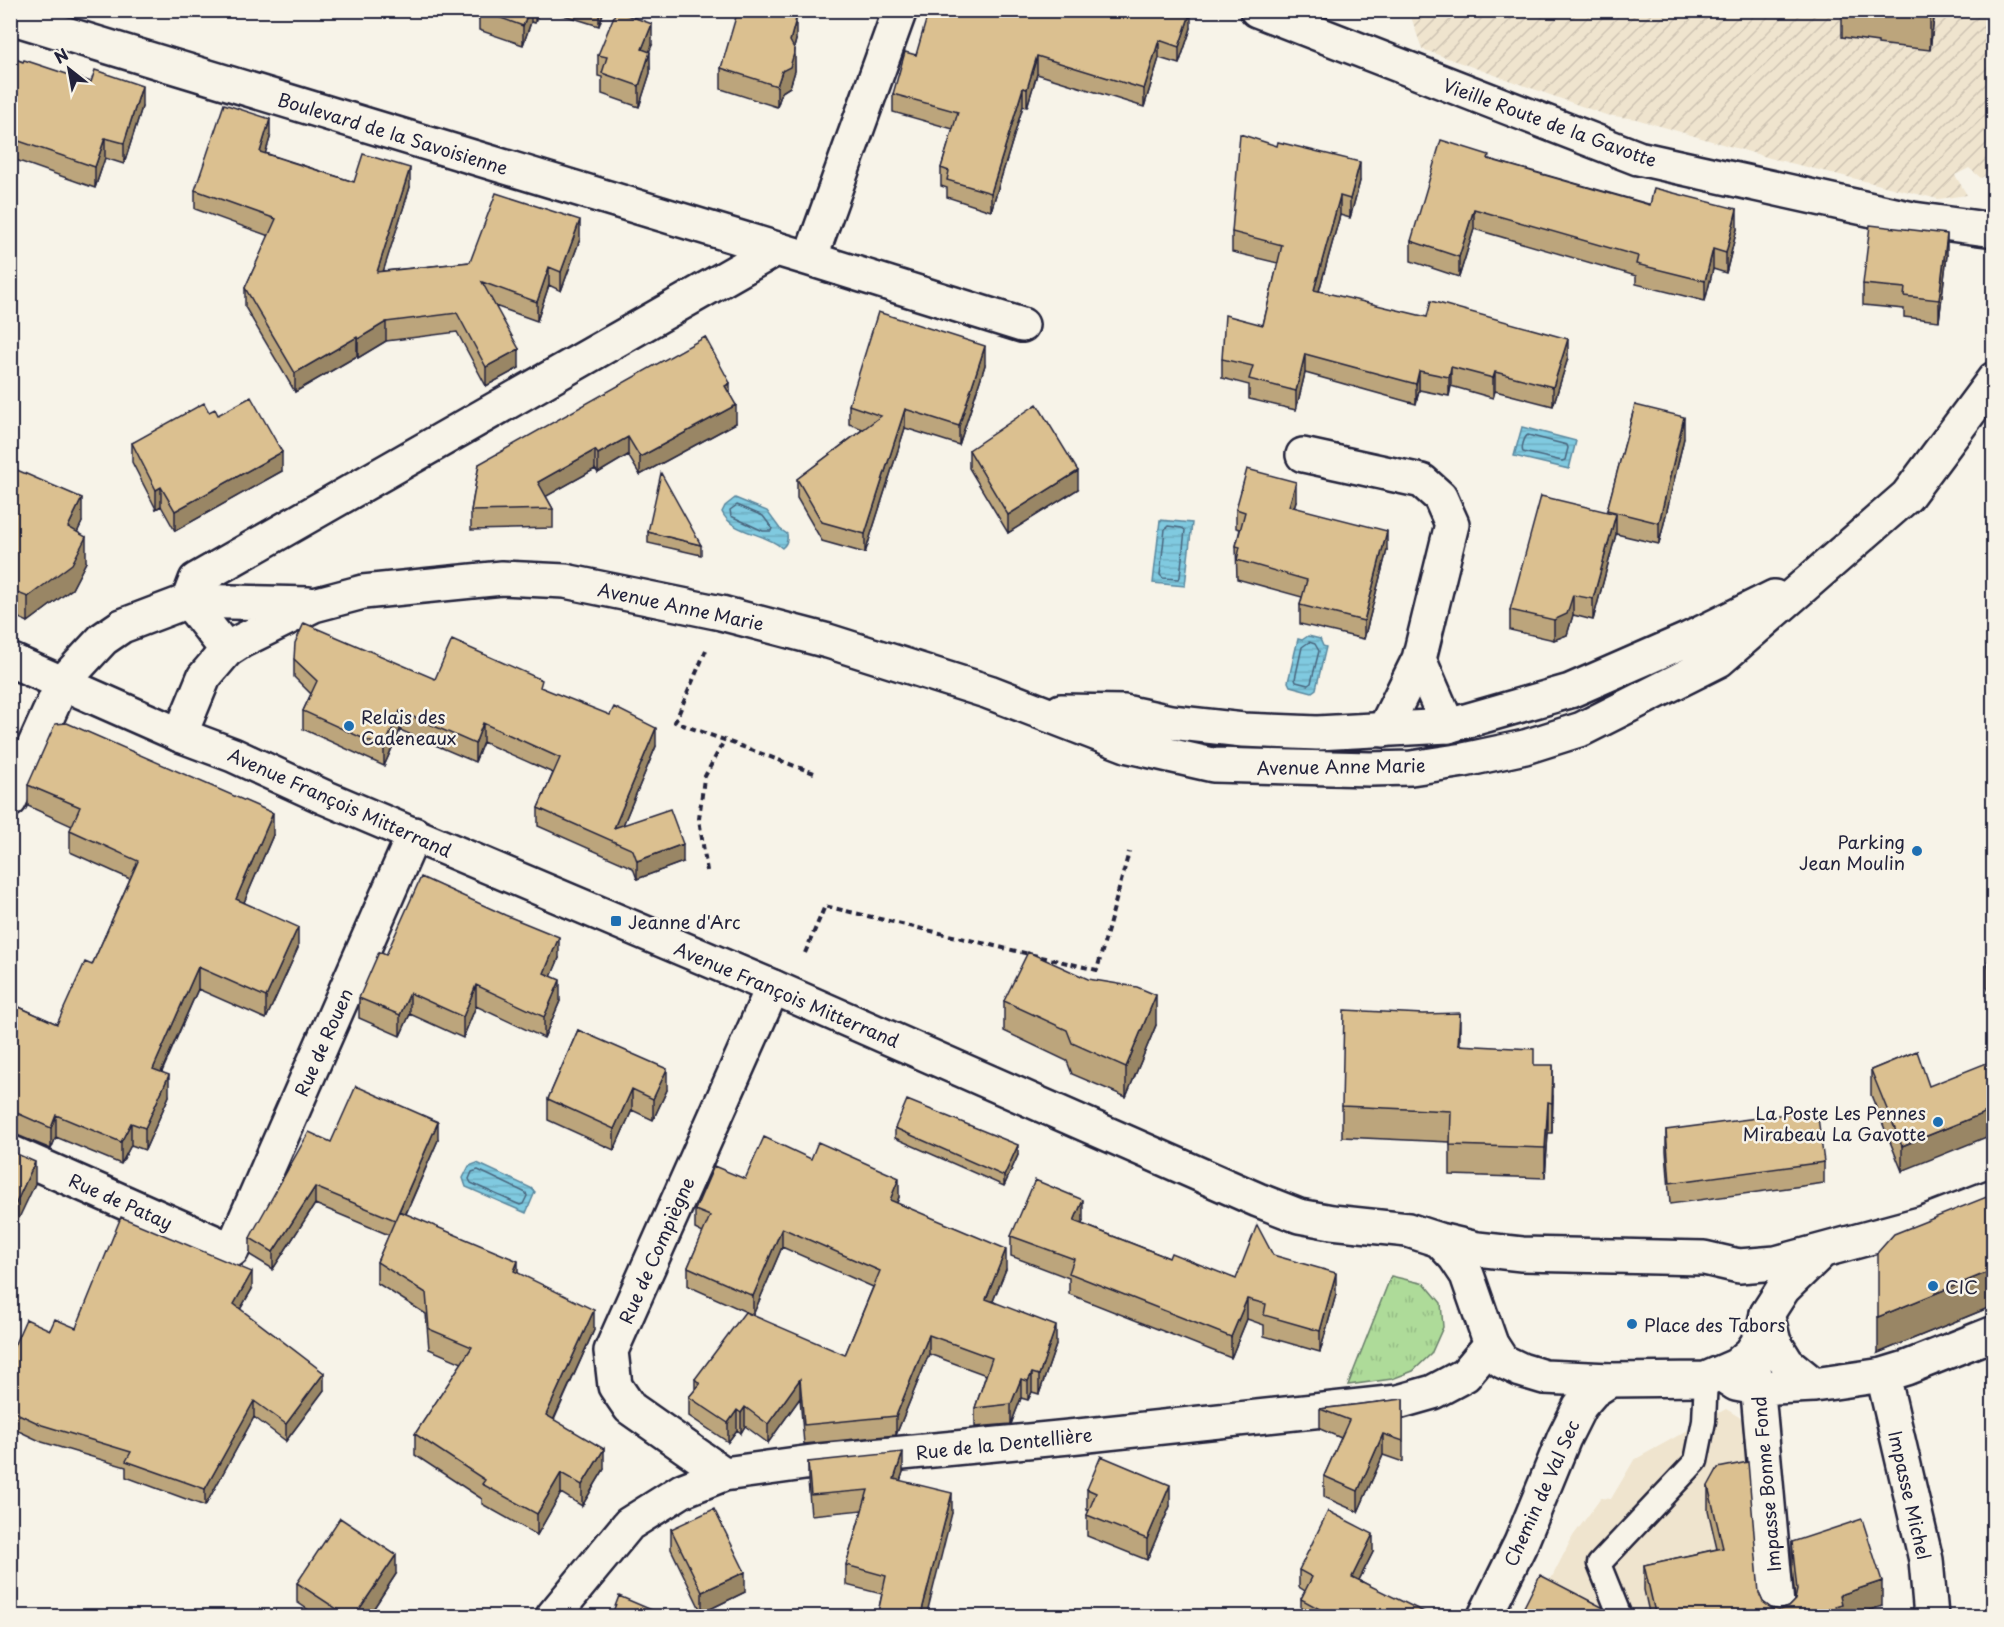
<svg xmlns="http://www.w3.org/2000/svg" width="2004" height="1627" font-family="'Playpen Sans',sans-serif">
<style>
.built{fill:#efe4ce}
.industrial{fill:url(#industrial-furrows)}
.grass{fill:url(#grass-tufts);stroke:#687e6a;stroke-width:1.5}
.water{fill:url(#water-rules);stroke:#5a879e;stroke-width:1.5}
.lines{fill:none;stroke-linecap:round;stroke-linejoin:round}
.shore{stroke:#48657d;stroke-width:1.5}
.service-casing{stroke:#22223b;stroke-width:27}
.minor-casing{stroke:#22223b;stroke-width:38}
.tertiary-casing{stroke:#22223b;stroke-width:38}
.secondary-casing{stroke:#22223b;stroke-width:38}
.path{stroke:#22223b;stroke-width:4;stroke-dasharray:6 4.5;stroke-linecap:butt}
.service{stroke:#f7f3e8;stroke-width:22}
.minor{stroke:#f7f3e8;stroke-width:33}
.tertiary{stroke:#f7f3e8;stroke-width:33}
.secondary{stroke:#f7f3e8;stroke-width:33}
.wall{fill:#bca57c;stroke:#22223b;stroke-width:1.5}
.shaded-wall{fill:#998665;stroke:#22223b;stroke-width:1.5}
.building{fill:#dbc090;stroke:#22223b;stroke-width:1.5}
.poi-dot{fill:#1f6fb2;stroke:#f7f3e8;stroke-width:2}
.labels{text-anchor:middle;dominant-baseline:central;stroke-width:5;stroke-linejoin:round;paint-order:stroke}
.street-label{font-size:18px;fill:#22223b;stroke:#f7f3e8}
.poi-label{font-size:18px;fill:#22223b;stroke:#f7f3e8;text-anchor:start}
</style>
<defs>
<pattern id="industrial-furrows" width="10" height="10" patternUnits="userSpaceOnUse" patternTransform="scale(1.5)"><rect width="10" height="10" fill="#efe4ce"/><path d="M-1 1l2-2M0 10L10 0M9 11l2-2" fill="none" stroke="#cdc3b2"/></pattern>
<pattern id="grass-tufts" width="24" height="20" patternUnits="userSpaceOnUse" patternTransform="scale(1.5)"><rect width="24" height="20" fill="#aedb99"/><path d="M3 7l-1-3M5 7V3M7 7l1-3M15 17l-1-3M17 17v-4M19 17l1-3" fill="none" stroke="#95bc85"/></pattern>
<pattern id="water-rules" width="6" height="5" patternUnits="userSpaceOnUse" patternTransform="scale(1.5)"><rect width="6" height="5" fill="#80cae0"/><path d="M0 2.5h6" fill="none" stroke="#6eadc1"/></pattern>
</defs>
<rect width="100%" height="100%" fill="#f7f3e8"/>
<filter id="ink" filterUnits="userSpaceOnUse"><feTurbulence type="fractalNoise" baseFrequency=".0167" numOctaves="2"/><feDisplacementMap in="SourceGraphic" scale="12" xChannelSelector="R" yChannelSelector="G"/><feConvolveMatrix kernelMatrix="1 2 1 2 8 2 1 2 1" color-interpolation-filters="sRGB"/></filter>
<g filter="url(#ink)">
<path class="built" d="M1726,1409L1754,1426L1769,1601L1754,1616H1532L1573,1536L1601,1498L1611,1499L1634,1460Z"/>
<path class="industrial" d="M1409,11H1993V181L1987,174L1981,178L1969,168L1955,175L1967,195L1938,199L1770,158L1636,119L1606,115L1422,49Z"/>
<path class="grass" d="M1391,1276L1425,1284L1441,1303L1443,1327L1431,1354L1413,1371L1392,1379L1348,1385Z"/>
<path class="water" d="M1522,427L1576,441L1569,469L1514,456Z
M735,498L767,511L780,529L787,534C788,540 787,544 782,548C765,532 732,534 722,512L725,506Z
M1160,520L1192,523L1185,586L1153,583Z
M1308,636L1320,639L1323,646L1326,647L1316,689L1312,692L1290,686L1288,682L1298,639L1302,640Z
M477,1163L531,1188L535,1192L526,1213L466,1187L463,1178L469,1166Z"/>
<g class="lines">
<path class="shore" d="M1528,435L1567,445L1568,448L1565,460L1562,461L1523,452C1521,448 1524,437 1528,435Z
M737,505L763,516L772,528L771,531H763L731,516L730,510Z
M1168,526L1182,528L1185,530L1180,577L1178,579L1163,578L1160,575L1165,529Z
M1309,642L1315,644L1319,651L1311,683L1308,685L1296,682L1295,679L1302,647Z
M478,1170L526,1193L527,1196L523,1204L520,1205L471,1183L469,1179L472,1172Z"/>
<g class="service-casing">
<path id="service" d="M1620,1616L1599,1564L1696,1461L1704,1421L1706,1379"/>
</g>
<g class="minor-casing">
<path id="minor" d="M1257,10L1638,158L1913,219L1994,230
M10,17L810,259L1022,325
M810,259L900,10
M1303,455L1422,481L1440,497L1452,524L1419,659L1384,730
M227,650L188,601L196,580L776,249
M1419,659L1448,726
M10,800L63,682
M10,1152L232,1250L414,834
M1767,1314L1774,1342L1787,1363L1814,1385
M1754,1368L1759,1404L1778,1616
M1721,1374L1736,1384L1757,1388L1814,1385L1883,1375L1906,1368L1994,1333
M1883,1375L1926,1560L1931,1616
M724,1474L630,1408L615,1386L611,1351L773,987
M553,1616L629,1524L683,1490L724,1474L819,1461L1069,1437L1398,1402L1433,1392L1465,1375L1491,1344
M1485,1616L1521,1543L1564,1438L1580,1406L1593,1391L1610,1380"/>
</g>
<g class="tertiary-casing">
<path id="tertiary" d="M63,682L103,639L122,626L188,601L309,604
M1061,711L1125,712L1171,722L1243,730L1317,733L1448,726L1570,691L1689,639L1774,597
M180,735L204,677L227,650L241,641L314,605L363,592L502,578L565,581L721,613L828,641L989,692L1129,746L1213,765L1370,769L1411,768L1464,760L1525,747L1582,729L1719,660L1907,496L1994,379"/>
</g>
<g class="secondary-casing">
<path id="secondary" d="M10,660L180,735L233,755L324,797L773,987L1258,1200L1299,1216L1332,1222L1408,1230L1439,1240L1477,1249L1522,1254L1704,1258L1739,1266L1776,1263L1924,1223L1994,1196
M1439,1240L1455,1257L1467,1275L1491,1344L1502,1361L1521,1370L1544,1377L1610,1380L1706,1379L1736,1366L1751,1353L1762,1336L1767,1314L1783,1289L1820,1253"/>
</g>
<path class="path" d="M706,650L675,722L814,773
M707,871L699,819L704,778L724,741
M805,953L825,906L1097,970L1129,852"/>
<use href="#service" class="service"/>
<use href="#minor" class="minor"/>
<use href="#tertiary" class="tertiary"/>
<use href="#secondary" class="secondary"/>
</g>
<path class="wall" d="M453,10H539L535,23L531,22L523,45L479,30V19Z
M547,10H604L599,26Z
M1842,10H1935L1930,50L1878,44V42L1842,37Z
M1191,28L1179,64L1159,58L1144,107L1037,74L1027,107L1023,106L991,211L947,197V188L941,186V168L953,129L893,112V94L916,55Z
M796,40L794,48L795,71L790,87L782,92L777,107L721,89V68Z
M652,45L649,51L650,73L639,107L602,94V77L598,76V55Z
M10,57L142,107L124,164L105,158L95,188L10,158Z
M270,138L265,153L354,182L410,187L383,271L470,262L580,239L561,291L549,285L537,321L495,306L519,368L486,386L457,332L386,341L358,358L357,356L295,392L245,307V288L269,236L195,209V190Z
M1277,146L1360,181L1350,218L1340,215L1319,291L1568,358L1553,406L1495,391L1493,398L1451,386L1449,396L1419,390L1416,404L1305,373L1296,410L1249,399V385L1222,378V359L1263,325L1278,263L1232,252V232Z
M1489,159L1737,229L1726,273L1713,269L1705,301L1636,284V276L1474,229L1459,277L1411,261V241Z
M1947,255L1939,321L1904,317V309L1863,305V284Z
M985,365L959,445L905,428L865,553L822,541L797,498V479L863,429L849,424V405Z
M730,394L736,423L640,475L628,455L598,473L595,469L546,496L553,509V528L471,530V511L479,464Z
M1635,405L1684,438L1659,544L1616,534L1593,620L1573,615L1567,635L1554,640L1510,630V610L1607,511Z
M209,412L218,415L282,471L175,531L161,506L156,509L132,462V443Z
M969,450L1078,489L1008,533L969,468Z
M10,467L82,522L77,532L86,562L72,589L28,622L10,614Z
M1296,501L1294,507L1387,550L1364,639L1300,624V605L1302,597L1237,579L1236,546L1240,529L1236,528V509Z
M648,532L701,545V555L648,543Z
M294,659L435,679L542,688L656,746L623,825L683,862L637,879L633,868L538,826V808L553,773L483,742L475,762L400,730L384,766L303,729V711L311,694L294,677Z
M28,785L273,835L244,902L298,948L266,1019L198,989L162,1072L169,1096L145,1150L131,1145L121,1164L56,1137L51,1149L17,1135L10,1134V1003L57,1024L92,965L130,879L70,852V830L72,826L28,806Z
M386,955L559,958L551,976L560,1001L544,1038L476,1006L463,1038L410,1014L400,1036L359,1018V998Z
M1994,960V1003L1987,987V962Z
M1004,1001L1156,1025L1126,1097L1072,1074L1067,1061L1004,1031Z
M578,1030L667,1090L653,1120L632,1110L614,1150L548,1120V1099Z
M1460,1045L1534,1065L1553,1096L1552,1133H1548L1545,1178L1450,1175V1142L1342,1137V1106Z
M1917,1051L1902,1171L1871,1095V1070Z
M895,1128L1018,1155L1004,1186L895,1138Z
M1666,1130L1824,1162V1183L1670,1204L1666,1151Z
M438,1140L406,1214L518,1273L594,1330L554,1420L604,1469L582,1506L561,1493L537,1535L482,1504V1499L415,1455V1434L462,1363L429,1349L426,1314L377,1283V1262L389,1235L315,1204L273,1269L250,1255V1238L331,1142Z
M811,1159L899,1197L897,1203L1006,1269L993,1301L1056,1345L1039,1394L1032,1392L1028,1400L1021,1398L1011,1424L975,1427V1408L986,1375L929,1354L896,1435L804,1444L800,1398L768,1443L745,1426L741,1433L737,1430L728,1442L689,1416V1397L695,1390V1379L845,1355L873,1287L782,1247L753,1315L688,1286V1267L703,1233L695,1229V1210L745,1179Z
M1994,1194V1309L1993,1306L1878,1353Z
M1083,1221L1082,1224L1169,1258L1236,1279L1273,1255L1336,1294L1320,1352L1264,1336V1325L1247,1319L1231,1358L1069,1294V1278L1011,1256V1236Z
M252,1289L240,1309L324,1390L286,1441L254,1417L205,1506L126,1477V1467L42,1442L10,1427V1355L50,1330L76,1328Z
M1403,1399V1462L1383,1455L1358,1512L1324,1497V1476L1341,1438L1320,1429V1409Z
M808,1462L903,1472L900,1481L952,1513L877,1617L882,1594L846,1585V1565L862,1510L811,1515L808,1481Z
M1708,1486L1763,1602L1771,1608L1779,1610L1788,1607L1795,1600L1792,1567V1542L1882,1606L1850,1617H1650L1644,1590V1565L1717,1549L1708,1510Z
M1087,1489L1170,1506L1147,1560L1087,1536V1515L1089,1511L1087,1510Z
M671,1529L745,1592L702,1613L671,1549Z
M1373,1552L1359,1580L1426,1617H1301V1599L1305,1591L1299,1587V1570Z
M396,1574L368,1617H319L297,1602V1583Z"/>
<path class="shaded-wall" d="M529,10H531V22L523,45V26Z
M535,10H539L535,23Z
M599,10H604L599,26Z
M1930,10H1935L1930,50Z
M1191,11V28L1179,64V47Z
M796,19V40L790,62V41Z
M652,24V45L642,70V49Z
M1159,40V58L1144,107V89Z
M795,50V71L790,87L782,92L777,107V86L782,71Z
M650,52V73L639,107V86Z
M1037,56V74L1027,107V89Z
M142,86V107L124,164V143Z
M1023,88V106L991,211V193Z
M270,119V138L260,171V152Z
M105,138V158L95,188V167Z
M1360,162V181L1350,218V199Z
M410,168V187L377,291V272Z
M1340,196V215L1314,309V290Z
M1474,209V229L1459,277V257Z
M1737,209V229L1726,273V253Z
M580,220V239L561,291V272Z
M1947,234V255L1939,321V300Z
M1713,249V269L1705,301V281Z
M549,267V285L537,321V302Z
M386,322V341L358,358V339Z
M357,337V356L295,392V373Z
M1568,339V358L1553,406V387Z
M985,346V365L959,445V426Z
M519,349V368L486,386V367Z
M1305,354V373L1296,410V391Z
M1451,367V386L1449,396V377Z
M1419,371V390L1416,404V384Z
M1495,372V391L1493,398V378Z
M730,383V402L725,386Z
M736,405V423L640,475V457Z
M905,409V428L865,553V534Z
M1684,417V438L1659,544V523Z
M628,437V455L598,473V454Z
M595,450V469L538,501V482Z
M282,452V471L175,531V511Z
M1078,471V489L1008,533V515Z
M1296,482V501L1289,525V506Z
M161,487V506L156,509V490Z
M82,498V522L68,552V527Z
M1616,514V534L1593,620V599Z
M1387,531V550L1364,639V621Z
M86,537V562L72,589L28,622V597Z
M1573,595V615L1567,635L1554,640V620Z
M400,711V730L384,766V748Z
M483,723V742L475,762V744Z
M656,728V746L616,842L614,828Z
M12,730V750L10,753V734Z
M273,813V835L236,921V899Z
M683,844V862L637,879V861Z
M298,927V948L266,1019V997Z
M559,937V958L544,994V973Z
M198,967V989L153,1090V1069Z
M560,980V1001L544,1038V1017Z
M476,985V1006L463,1038V1017Z
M410,993V1014L400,1036V1015Z
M1156,995V1025L1126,1097V1067Z
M1460,1013V1043L1458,1076V1045Z
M1553,1065V1096L1552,1133V1103Z
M667,1069V1090L653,1120V1099Z
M169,1075V1096L145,1150V1128Z
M632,1089V1110L614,1150V1129Z
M1548,1102V1133L1545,1178V1148Z
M1994,1109V1134L1902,1171V1146Z
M56,1115V1137L51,1149V1128Z
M438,1122V1140L395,1238V1221Z
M131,1123V1145L121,1164V1142Z
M1018,1145V1155L1004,1186V1176Z
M35,1162V1184L10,1237V1216Z
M899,1178V1197L890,1219V1200Z
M315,1187V1204L273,1269V1252Z
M1083,1200V1221L1074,1241V1221Z
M782,1228V1247L753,1315V1296Z
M1006,1249V1269L986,1318V1299Z
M518,1261V1282L514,1271Z
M1993,1270V1306L1878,1353V1317Z
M252,1272V1289L234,1320V1304Z
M1336,1273V1294L1320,1352V1331Z
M1247,1299V1319L1231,1358V1337Z
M594,1310V1330L546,1436V1415Z
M1056,1326V1345L1039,1394V1375Z
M929,1335V1354L896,1435V1416Z
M324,1373V1390L286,1441V1424Z
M1032,1373V1392L1028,1400V1381Z
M800,1379V1398L768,1443V1424Z
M1021,1379V1398L1011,1424V1404Z
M254,1401V1417L205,1506V1489Z
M745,1407V1426L741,1433V1413Z
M737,1410V1430L728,1442V1423Z
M1383,1434V1455L1358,1512V1491Z
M604,1449V1469L582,1506V1485Z
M903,1452V1472L894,1499V1479Z
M561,1473V1493L537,1535V1514Z
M1170,1485V1506L1147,1560V1539Z
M952,1493V1513L926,1617L921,1614Z
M1373,1534V1552L1352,1594V1577Z
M396,1555V1574L368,1617H354Z
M745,1572V1592L702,1613V1592Z
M1882,1581V1606L1850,1617H1835V1606L1840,1595Z"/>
<path class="building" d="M479,10H529L523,26Z
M738,10H766L796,19L790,41L795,50L790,67L782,71L777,86L721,68Z
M929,10H1190L1191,11L1179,47L1159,40L1144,89L1037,56L1027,89L1023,88L991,193L947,180L949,171L941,168L958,112L893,94L905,52L916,55Z
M616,11L652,24L642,49L650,52L639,86L602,73L607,57L598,55Z
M10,57L23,62L24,60L91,82L95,70L142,86L124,143L105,138L95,167L10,138Z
M224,104L270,119L260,152L354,182L363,154L410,168L377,272L470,262L496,193L580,220L561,272L549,267L537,302L482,282L519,349L486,367L457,313L386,322L358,339L357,337L295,373L245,288L276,219L195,190Z
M1240,134L1277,146L1278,142L1360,162L1350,199L1340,196L1314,290L1427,317L1431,301L1568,339L1553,387L1495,372L1493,378L1451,367L1449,377L1419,371L1416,384L1305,354L1296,391L1249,379L1253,366L1222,359L1225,315L1263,325L1282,245L1232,232Z
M1441,140L1489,155L1488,159L1650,205L1654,188L1737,209L1726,253L1713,249L1705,281L1636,264L1638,256L1474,209L1459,257L1411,241Z
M1870,225L1947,234L1939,300L1904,296L1905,288L1863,284Z
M878,312L985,346L959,426L905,409L865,534L822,522L797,479L881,416L849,405Z
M705,337L730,383L725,386L736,405L640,457L628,437L598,454L595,450L538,482L553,509L471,511L479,464Z
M251,397L282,452L175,511L161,487L156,490L132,443L204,403L209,412L215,409L218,415Z
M1037,404L1078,471L1008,515L969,450Z
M1635,405L1684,417L1659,523L1607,510Z
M10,467L82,498L68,527L86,537L72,564L28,597L10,590Z
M1247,469L1296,482L1289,506L1387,531L1364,621L1300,605L1307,580L1237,560L1240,547L1236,546L1245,512L1236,509Z
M661,473L701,545L648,532Z
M1541,496L1616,514L1593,599L1573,595L1567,614L1554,620L1510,610Z
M304,623L435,679L452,640L542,680L540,687L610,715L614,707L656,728L614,828L670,809L683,844L637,861L633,850L538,808L560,758L483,723L475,744L400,711L384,748L303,711L317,681L294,659L295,643Z
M67,723L273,813L236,899L298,927L266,997L198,967L153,1069L169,1075L145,1128L131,1123L121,1142L56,1115L51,1128L17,1113L10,1112V1003L57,1024L85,962L92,965L138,861L70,830L80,807L28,785L55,724Z
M421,877L505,915L559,937L544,973L560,980L544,1017L476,985L463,1017L410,993L400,1015L359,998L379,952L386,955Z
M1028,952L1088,979L1137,987L1156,995L1126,1067L1072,1043L1067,1030L1004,1001Z
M1994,960V978L1987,962Z
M1344,1010L1423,1014L1460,1013L1458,1045L1534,1049V1065H1553L1552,1103L1548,1102L1545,1148L1450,1145L1451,1111L1342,1106Z
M578,1030L667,1069L653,1099L632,1089L614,1129L548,1099Z
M1917,1051L1929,1086L1994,1060V1109L1902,1146L1871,1070Z
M356,1086L438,1122L395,1220L315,1187L273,1252L250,1238L254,1230L309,1132L331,1142Z
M907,1100L1018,1145L1004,1176L895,1128Z
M1817,1110L1824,1162L1670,1183L1666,1130Z
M764,1137L811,1159L818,1142L899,1178L890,1200L1006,1249L986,1299L1056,1326L1039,1375L1032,1373L1028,1381L1021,1379L1011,1404L975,1408L992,1358L929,1335L896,1416L804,1425L800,1379L768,1424L745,1407L741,1413L737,1410L728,1423L689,1397L700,1384L695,1379L745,1312L845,1355L880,1271L782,1228L753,1296L688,1267L710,1216L695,1210L714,1166L745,1179Z
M10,1151L35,1162L10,1216Z
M1035,1180L1083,1200L1074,1221L1169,1258L1171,1253L1236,1279L1257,1225L1273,1255L1336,1273L1320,1331L1264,1315L1266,1304L1247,1299L1231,1337L1069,1273L1074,1259L1011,1236Z
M1994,1194V1273L1993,1270L1878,1317V1252L1894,1234Z
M399,1211L518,1261L514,1271L594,1310L546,1415L604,1449L582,1485L561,1473L537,1514L482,1484L485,1480L415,1434L472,1347L429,1329L426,1293L377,1262Z
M121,1217L252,1272L234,1304L324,1373L286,1424L254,1401L205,1489L126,1461L131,1452L42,1425L10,1410V1355L26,1319L50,1330L55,1319L76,1328Z
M1403,1399V1441L1383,1434L1358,1491L1324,1476L1349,1420L1320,1409Z
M903,1452L894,1479L952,1493L921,1614L931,1617H877L886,1576L846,1565L868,1490L811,1495L808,1462Z
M1101,1456L1170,1485L1147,1539L1087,1515L1096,1493L1087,1489Z
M1748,1462L1759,1593L1763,1602L1771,1608L1779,1610L1788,1607L1795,1600L1797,1590L1792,1542L1862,1519L1882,1581L1840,1595L1842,1604L1835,1606L1839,1617H1656L1644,1565L1723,1548L1708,1486L1718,1468Z
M714,1509L745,1572L702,1592L671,1529Z
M1328,1511L1373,1534L1352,1577L1426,1613L1425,1617H1334L1301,1599L1312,1577L1299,1570Z
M340,1518L396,1555L354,1617H349L297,1583Z
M1540,1575L1621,1617H1519Z
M619,1596L668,1617H611Z"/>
</g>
<g class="poi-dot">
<circle cx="349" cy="726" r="6"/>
<circle cx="1917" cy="851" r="6"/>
<rect x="610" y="915" width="12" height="12" rx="3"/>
<circle cx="1938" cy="1122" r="6"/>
<circle cx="1933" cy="1286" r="6"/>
<circle cx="1632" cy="1324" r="6"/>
</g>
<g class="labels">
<g class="street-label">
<text transform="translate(1550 122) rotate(20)">Vieille Route de la Gavotte</text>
<text transform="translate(393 133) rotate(17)">Boulevard de la Savoisienne</text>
<text transform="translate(681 606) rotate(12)">Avenue Anne Marie</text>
<text transform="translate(1341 766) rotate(-1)">Avenue Anne Marie</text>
<text transform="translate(340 802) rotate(24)">Avenue François Mitterrand</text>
<text transform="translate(787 994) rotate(23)">Avenue François Mitterrand</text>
<text transform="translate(323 1042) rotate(-66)">Rue de Rouen</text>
<text transform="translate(121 1201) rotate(24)">Rue de Patay</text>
<text transform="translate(656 1250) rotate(-66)">Rue de Compiègne</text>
<text transform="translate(1004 1443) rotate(-6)">Rue de la Dentellière</text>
<text transform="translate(1766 1484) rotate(-95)">Impasse Bonne Fond</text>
<text transform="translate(1541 1493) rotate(-66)">Chemin de Val Sec</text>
<text transform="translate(1910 1495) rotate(77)">Impasse Michel</text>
</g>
<g class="poi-label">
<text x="361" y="716">Relais des<tspan x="361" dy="21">Cadeneaux</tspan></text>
<text x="1905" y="841" text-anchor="end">Parking<tspan x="1905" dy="21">Jean Moulin</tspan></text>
<text x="628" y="921">Jeanne d'Arc</text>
<text x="1926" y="1112" text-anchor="end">La Poste Les Pennes<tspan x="1926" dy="21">Mirabeau La Gavotte</tspan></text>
<text x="1945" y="1286">CIC</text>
<text x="1644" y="1324">Place des Tabors</text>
</g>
</g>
<rect width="2004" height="1627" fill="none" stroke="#f7f3e8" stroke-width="36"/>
<rect x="18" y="18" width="1968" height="1591" fill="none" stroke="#22223b" stroke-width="2" filter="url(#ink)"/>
<g transform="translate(69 69) rotate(329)" stroke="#f7f3e8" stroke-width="4.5" paint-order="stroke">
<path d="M0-4.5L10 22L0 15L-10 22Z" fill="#22223b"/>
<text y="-9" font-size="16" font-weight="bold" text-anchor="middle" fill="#22223b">N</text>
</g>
</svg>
